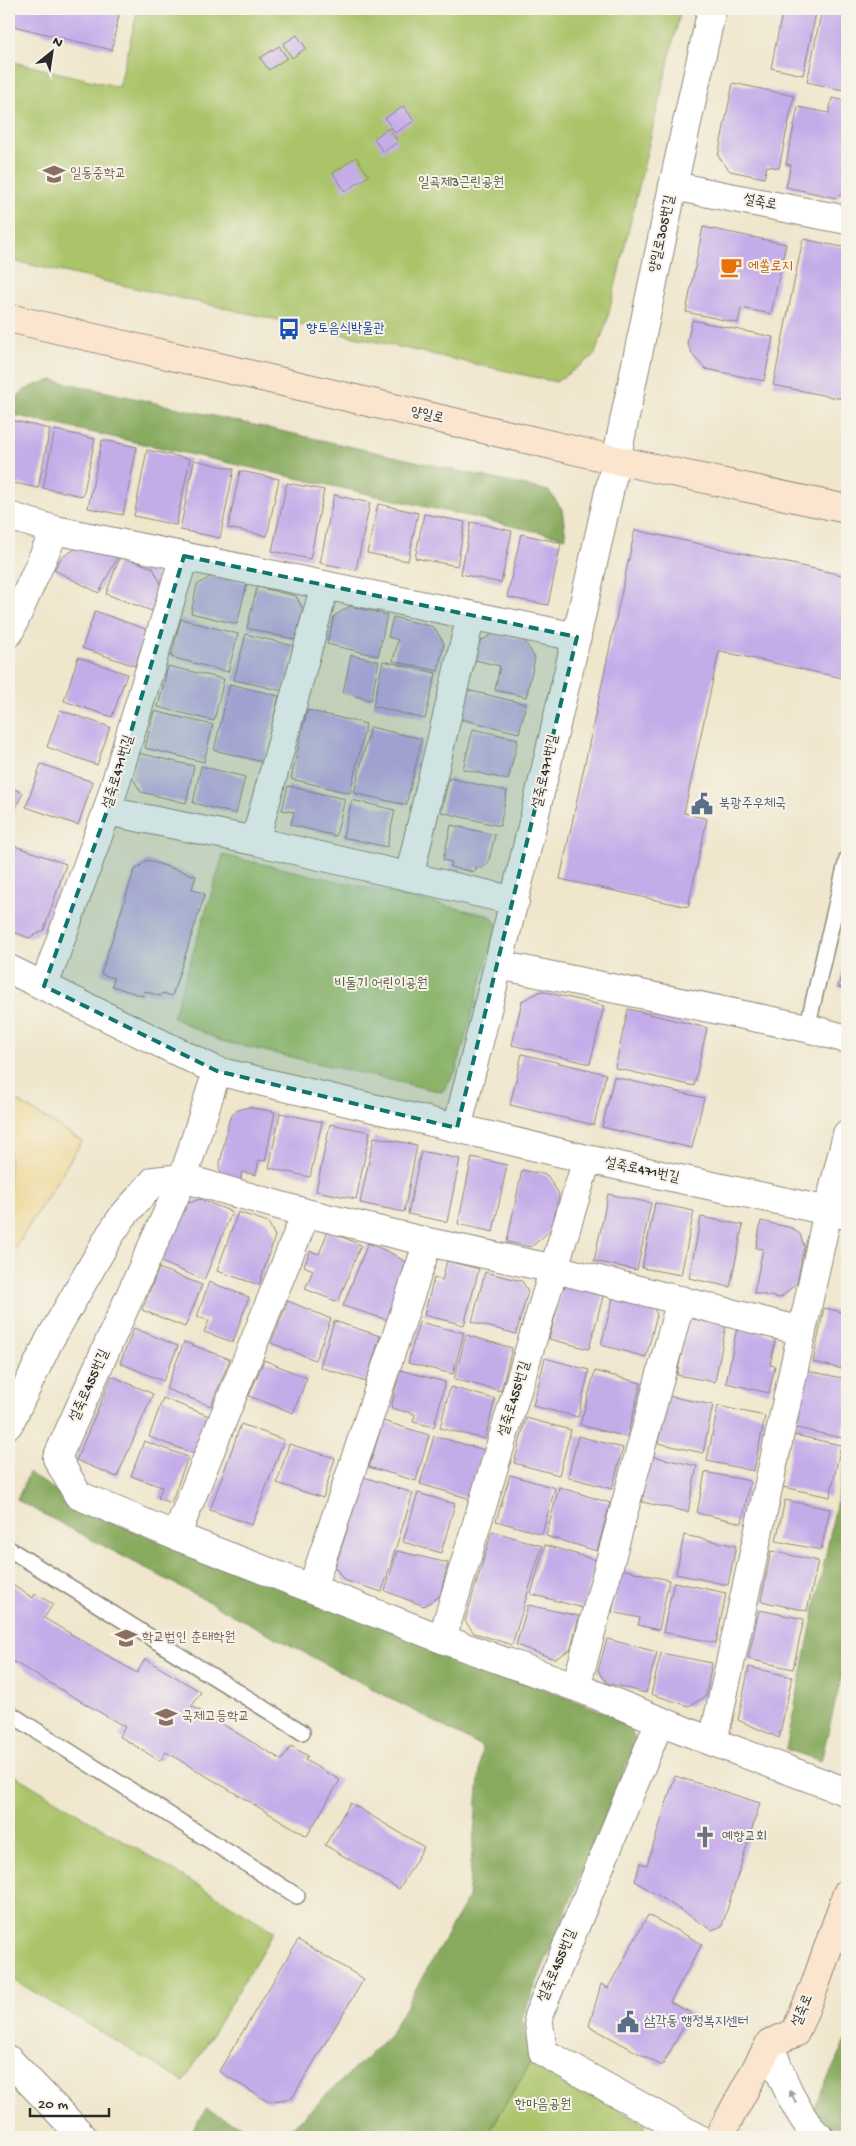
<svg xmlns="http://www.w3.org/2000/svg" width="856" height="2146" font-family="'Gochi Hand','Poor Story',sans-serif">
<style>
.green{fill:#abc46a;stroke:#6b784a}
.forest{fill:#88aa5e;stroke:#5a6a44}
.sand{fill:#eeda9e;stroke:#8c8264}
.building{fill:#c4ace9}
.lines{fill:none;stroke-linecap:round;stroke-linejoin:round}
.service-casing{stroke:#8d887c;stroke-width:18}
.minor-casing{stroke:#8d887c;stroke-width:30}
.tertiary-casing{stroke:#8d887c;stroke-width:30}
.secondary-casing{stroke:#8d887c;stroke-width:30}
.service{stroke:#fff;stroke-width:15}
.minor{stroke:#fff;stroke-width:28}
.tertiary{stroke:#fff;stroke-width:28}
.secondary{stroke:#fce5cf;stroke-width:28}
.oneway{fill:#a0a0a0}
.marked{fill:#0f766e;fill-opacity:0.2;stroke:#0f766e;stroke-width:4;stroke-dasharray:10 6;stroke-linejoin:round}
.labels{text-anchor:middle;dominant-baseline:central;stroke-width:4;stroke-linejoin:round;paint-order:stroke}
.education-label{font-size:14px;fill:#785e54;stroke:#f7f3e8;text-anchor:start}
.park-label{font-size:14px;fill:#51593e;stroke:#f7f3e8}
.street-label{font-size:14px;fill:#2b2b2b;stroke:#f7f3e8}
.food-label{font-size:14px;fill:#c56008;stroke:#f7f3e8;text-anchor:start}
.transit-label{font-size:14px;fill:#164399;stroke:#f7f3e8;text-anchor:start}
.service-label{font-size:14px;fill:#4e5e75;stroke:#f7f3e8;text-anchor:start}
.worship-label{font-size:14px;fill:#5b616d;stroke:#f7f3e8;text-anchor:start}
</style>
<rect width="100%" height="100%" fill="#f7f3e8"/>
<filter id="ink" filterUnits="userSpaceOnUse"><feTurbulence type="fractalNoise" baseFrequency=".02" numOctaves="2"/><feDisplacementMap in="SourceGraphic" scale="10" xChannelSelector="R" yChannelSelector="G"/><feConvolveMatrix kernelMatrix="1 2 1 2 8 2 1 2 1" color-interpolation-filters="sRGB"/></filter>
<filter id="wash" filterUnits="userSpaceOnUse"><feTurbulence type="fractalNoise" baseFrequency=".0096" numOctaves="4" result="noise"/><feDisplacementMap in="SourceGraphic" scale="20" xChannelSelector="R" yChannelSelector="G"/><feGaussianBlur stdDeviation="1.12" result="paint"/><feColorMatrix in="noise" values="0 0 0 0 0 0 0 0 0 0 0 0 0 0 0 0 0 1.4 0 .05"/><feComposite in="paint" operator="in"/></filter>
<g filter="url(#wash)">
<rect width="100%" height="100%" fill="#efe6cc"/>
<path class="green" d="M138,9H681L606,325L594,356L556,382L9,260V61L119,87Z
M223,855L491,916L497,925L456,1071L442,1092L221,1041L173,1018Z
M9,1772L274,1931L184,2082L9,1977Z
M532,2061L644,2124L646,2137H486Z"/>
<path class="forest" d="M53,380L549,491L562,509L566,538L9,414C14,390 33,385 53,380Z
M847,1451V1654L821,1761L786,1749Z
M29,1473L93,1515L625,1720L636,1741L522,2018L532,2061L486,2137H282L388,2037L468,1898L482,1747L17,1500Z
M847,2039V2127L836,2128L811,2123L814,2106Z
M206,2109L263,2137H188Z"/>
<path class="sand" d="M9,1096L82,1141L9,1258Z"/>
<g id="blocks">
<path class="building" d="M9,9H120L112,50L9,25Z
M783,9L816,13L803,75L771,68Z
M822,9H847V91L807,82Z
M297,35L306,48L292,58L283,44Z
M279,46L287,58L269,70L260,58Z
M733,83L794,96L779,168L767,166L764,178L730,171L718,156Z
M832,98L847,101L846,190L836,198L786,187L791,165L786,164L798,107L829,113Z
M404,106L414,121L395,133L385,118Z
M389,128L398,142L383,152L374,138Z
M356,157L369,176L345,191L333,173Z
M703,227L786,244L771,314L741,308L738,323L686,312Z
M803,239L847,248V400L773,385Z
M692,320L773,337L764,381L706,369L694,357L687,343Z
M11,420L50,429L38,488L9,482V430Z
M55,430L95,439L83,496L43,488Z
M102,440L137,447L123,515L88,508Z
M147,450L190,459L176,525L134,516Z
M194,460L234,469L220,538L180,530Z
M240,471L279,479L267,536L228,528Z
M287,483L324,490L310,559L272,551Z
M334,495L370,503L356,570L320,563Z
M378,504L418,513L408,561L367,553Z
M424,514L465,522L457,566L415,558Z
M471,522L512,531L501,583L461,574Z
M635,530L847,576V679L719,651L684,813L707,819L688,907L560,879Z
M521,534L561,543L548,605L507,597Z
M75,549L101,551L117,558L99,593L54,570L61,558Z
M120,556L153,568L162,586L152,611L106,594Z
M213,575L247,583L237,624L191,613L197,585Z
M257,587L296,596L303,609L296,640L247,628Z
M350,606L387,615L378,656L327,644L334,616Z
M95,611L148,630L135,666L82,648Z
M393,617L434,627L444,643L438,671L393,661L398,640L388,637Z
M181,619L238,634L228,672L171,657Z
M494,633L524,640L535,658L526,697L495,690L500,666L475,660L479,642Z
M246,634L294,646L283,691L234,680Z
M351,655L379,661L371,700L343,693Z
M78,657L127,674L112,717L64,701Z
M383,661L436,673L425,719L373,706Z
M168,666L224,679L214,721L158,707Z
M230,684L279,696L263,762L214,750Z
M467,690L526,704L519,733L461,719Z
M60,710L110,727L97,765L47,747Z
M307,710L366,724L350,793L291,779Z
M154,711L213,725L204,762L145,748Z
M370,727L422,739L406,805L354,793Z
M473,729L518,739L508,780L463,769Z
M138,753L194,766L186,803L141,792L132,777Z
M41,764L93,782L78,825L26,807Z
M201,766L245,777L236,814L193,803Z
M449,778L507,791L500,826L441,812Z
M9,786L23,793L9,821Z
M288,786L345,799L336,836L291,825L294,812L282,810Z
M352,800L395,810L387,847L343,837Z
M451,825L495,835L488,864L481,868L476,867L475,872L450,867L452,862L443,860Z
M9,844L66,864L44,930L29,938L9,930Z
M147,860L196,876L192,889L205,894L172,996L162,993L161,996L144,991L143,996L112,986L114,978L101,974L134,871Z
M847,953V989L838,987Z
M541,991L604,1006L590,1064L512,1045L522,1001Z
M628,1009L707,1028L694,1086L615,1068Z
M522,1054L606,1074L594,1125L510,1105Z
M614,1077L704,1098L692,1148L602,1127Z
M248,1107L275,1112L265,1161L259,1160L256,1175L242,1172L240,1181L223,1177L219,1168L229,1120L235,1111Z
M280,1113L322,1122L310,1177L269,1168Z
M330,1124L370,1132L356,1199L316,1191Z
M374,1137L417,1145L404,1212L360,1203Z
M421,1151L460,1159L447,1222L408,1214Z
M472,1157L507,1165L493,1232L458,1224Z
M522,1170L547,1175L559,1194L552,1229L531,1247L507,1242Z
M608,1194L651,1203L637,1270L594,1261Z
M200,1199L232,1212L204,1280L161,1262L184,1205Z
M655,1203L694,1211L681,1275L642,1268Z
M238,1212L268,1222L275,1236L259,1285L217,1271Z
M701,1217L743,1225L730,1287L689,1278Z
M761,1221L792,1228L800,1234L804,1246L797,1283L780,1298L754,1293L763,1249L756,1248Z
M328,1231L361,1245L338,1302L305,1289L313,1270L304,1266L310,1251L319,1254Z
M368,1243L389,1252L406,1262L388,1320L343,1306Z
M447,1261L479,1269L464,1325L424,1315L434,1278L442,1280Z
M159,1268L202,1285L185,1327L142,1310Z
M485,1272L522,1281L528,1291L516,1334L472,1322Z
M209,1282L249,1297L233,1342L204,1332L209,1320L197,1317Z
M571,1284L604,1293L589,1349L549,1339L562,1289Z
M614,1294L651,1304L657,1314L646,1357L601,1345Z
M288,1301L331,1319L315,1360L271,1343Z
M824,1308L847,1313V1370L813,1362Z
M689,1318L726,1325L715,1382L677,1375Z
M334,1321L380,1336L366,1382L320,1367Z
M419,1322L464,1333L453,1374L408,1363Z
M134,1328L178,1346L163,1381L120,1363Z
M737,1328L776,1336L770,1365L775,1366L769,1393L726,1383Z
M466,1335L512,1348L501,1391L454,1379Z
M184,1342L230,1359L211,1406L166,1389Z
M545,1358L589,1370L578,1417L533,1406Z
M264,1360L307,1378L293,1413L249,1396Z
M400,1370L445,1382L434,1427L413,1422L415,1414L391,1408Z
M595,1371L641,1383L627,1437L580,1425Z
M808,1371L847,1379V1412L842,1438L796,1428Z
M112,1376L153,1394L117,1477L76,1460Z
M450,1387L495,1399L485,1439L440,1428Z
M668,1396L713,1405L703,1453L658,1443Z
M163,1398L209,1416L195,1454L149,1437Z
M718,1406L765,1416L754,1471L707,1461Z
M526,1418L571,1430L559,1475L514,1463Z
M383,1421L429,1435L416,1481L369,1467Z
M241,1424L284,1440L252,1525L210,1510Z
M794,1435L841,1445L830,1497L783,1487Z
M434,1436L485,1450L471,1499L420,1484Z
M578,1436L623,1448L612,1489L568,1477Z
M144,1441L188,1457L171,1503L158,1498L162,1487L131,1476Z
M289,1444L335,1458L323,1498L277,1483Z
M651,1456L697,1466L688,1512L642,1502Z
M705,1472L750,1481L742,1523L697,1513Z
M510,1475L555,1488L542,1534L496,1521Z
M364,1477L413,1493L382,1592L344,1580L335,1567Z
M559,1487L610,1503L597,1551L546,1536Z
M418,1493L455,1504L441,1553L403,1542Z
M785,1500L830,1509L821,1550L776,1541Z
M492,1531L542,1546L512,1645L474,1633L465,1621Z
M684,1535L736,1546L728,1585L676,1574Z
M545,1545L596,1560L583,1608L531,1594Z
M397,1551L448,1563L440,1596L424,1606L385,1591Z
M771,1551L818,1561L807,1611L761,1601Z
M621,1569L669,1580L659,1630L638,1625L640,1618L612,1612Z
M674,1582L726,1593L716,1643L663,1632Z
M9,1583L33,1598L35,1594L53,1604L44,1618L137,1673L145,1659L201,1692L192,1706L282,1760L291,1746L308,1756L305,1760L340,1780L307,1836L166,1752L160,1761L119,1736L125,1727L9,1659Z
M528,1605L579,1616L571,1649L555,1659L516,1645Z
M759,1610L804,1619L793,1669L748,1659Z
M607,1639L657,1652L646,1693L607,1683L598,1671Z
M661,1653L712,1663L706,1696L689,1706L651,1694Z
M749,1667L792,1677L779,1738L738,1720Z
M675,1776L760,1803L722,1926L712,1930L635,1881L640,1863L647,1865Z
M350,1803L424,1847L399,1889L325,1845Z
M648,1915L702,1944L670,2002L691,2013L662,2066L589,2026L601,1984L608,1988Z
M298,1940L364,1979L292,2098L268,2102L219,2071Z"/>
</g>
</g>
<g filter="url(#ink)">
<use href="#blocks" fill-opacity="0" stroke="#8d887c" stroke-width="1"/>
<g class="lines">
<g class="service-casing">
<path id="service" d="M807,1028L847,859
M9,1549L302,1732
M9,1713L297,1896"/>
</g>
<g class="minor-casing">
<path id="minor" d="M673,186L847,220
M9,516L55,530L577,637
M9,633L55,530
M107,811L255,841L515,901
M255,841L325,585
M409,877L471,615
M499,965L807,1028L847,1039
M9,969L217,1071L587,1159L847,1215
M44,986L107,811L184,556
M217,1071L183,1178L57,1458L78,1495L176,1536L442,1639L576,1687L713,1742L847,1792
M457,1128C514,907 567,684 616,460
M9,1424L49,1341L110,1235L123,1216L154,1181L183,1178L306,1213L428,1242L555,1269L802,1331
M176,1536L306,1213
M312,1588L428,1242
M442,1639L587,1159
M576,1687L681,1300
M660,1721L538,2016L543,2052L696,2137
M713,1742L828,1211L847,1134
M9,2060L83,2137"/>
</g>
<g class="tertiary-casing">
<path id="tertiary" d="M616,460L673,186L712,9
M770,2043C777,2068 799,2122 820,2137"/>
</g>
<g class="secondary-casing">
<path id="secondary" d="M9,318L616,460L847,509
M719,2137L770,2043L795,2033L815,1985L847,1893"/>
</g>
<use href="#service" class="service"/>
<use href="#minor" class="minor"/>
<use href="#tertiary" class="tertiary"/>
<use href="#secondary" class="secondary"/>
</g>
<defs><path id="oneway-solid" d="M-6-.8H1V-3.2L6.5 0L1 3.2V.8H-6Z" transform="scale(1.25)"/></defs>
<use class="oneway" href="#oneway-solid" transform="translate(793 2097) rotate(-118)"/>
</g>
<path class="marked" d="M184,556L577,637L457,1128L217,1071L44,986L107,811Z"/>
<defs>
<g id="school-bare" transform="scale(1.725)"><path d="M0-5L7-2L0 1L-7-2ZM-4 1L0 2.5L4 1V4Q0 6-4 4Z" fill="#8d6e63" stroke="#f7f3e8" stroke-width="2.5" paint-order="stroke"/></g>
<g id="cafe-bare" transform="scale(1.725)"><path d="M-5.5-4.5H6V0H3Q3 3.5 0 3.5H-2.5Q-5.5 3.5-5.5 0ZM3-3.2v2h1.7v-2ZM-6 4.5H4V6H-6Z" fill="#e8710a" stroke="#f7f3e8" stroke-width="2.5" paint-order="stroke"/></g>
<g id="bus-bare" transform="scale(1.725)"><path d="M-5-6H5V4H4V6H2V4H-2V6H-4V4H-5ZM-3.5-4V0h7V-4ZM-3.5 1.2v1.5H-2V1.2ZM2 1.2v1.5H3.5V1.2Z" fill="#1a4fb4" stroke="#f7f3e8" stroke-width="2.5" paint-order="stroke"/></g>
<g id="civic-bare" transform="scale(1.725)"><path d="M-.6-6.5H3V-4.5H.6V-3L4-1V1h2V6H-6V1h2V-1L-.6-3ZM-1.2 2.5V6h2.4V2.5Z" fill="#5c6f8a" stroke="#f7f3e8" stroke-width="2.5" paint-order="stroke"/></g>
<g id="church-bare" transform="scale(1.725)"><path d="M-1.2-6h2.4v3.5h3.3v2.4h-3.3V6h-2.4V-.1h-3.3v-2.4h3.3Z" fill="#6b7280" stroke="#f7f3e8" stroke-width="2.5" paint-order="stroke"/></g>
</defs>
<g fill-rule="evenodd">
<use href="#school-bare" x="54" y="174"/>
<use href="#cafe-bare" x="731" y="267"/>
<use href="#bus-bare" x="289" y="329"/>
<use href="#civic-bare" x="702" y="804"/>
<use href="#school-bare" x="126" y="1638"/>
<use href="#school-bare" x="166" y="1717"/>
<use href="#church-bare" x="705" y="1837"/>
<use href="#civic-bare" x="628" y="2022"/>
</g>
<g class="labels">
<g class="education-label">
<text x="70" y="174">일동중학교</text>
<text x="142" y="1638">학교법인 춘태학원</text>
<text x="182" y="1717">국제고등학교</text>
</g>
<g class="park-label">
<text x="461" y="183">일곡제3근린공원</text>
<text x="381" y="984">비둘기 어린이공원</text>
<text x="543" y="2105">한마음공원</text>
</g>
<g class="street-label">
<text transform="translate(760 203) rotate(11)">설죽로</text>
<text transform="translate(663 234) rotate(-78)">양일로305번길</text>
<text transform="translate(427 416) rotate(13)">양일로</text>
<text transform="translate(119 772) rotate(-73)">설죽로471번길</text>
<text transform="translate(546 772) rotate(-77)">설죽로471번길</text>
<text transform="translate(642 1171) rotate(12)">설죽로471번길</text>
<text transform="translate(90 1386) rotate(-66)">설죽로455번길</text>
<text transform="translate(515 1399) rotate(-73)">설죽로455번길</text>
<text transform="translate(558 1966) rotate(-67)">설죽로455번길</text>
<text transform="translate(803 2011) rotate(-67)">설죽로</text>
</g>
<g class="food-label">
<text x="748" y="267">에쏠로지</text>
</g>
<g class="transit-label">
<text x="306" y="329">향토음식박물관</text>
</g>
<g class="service-label">
<text x="719" y="804">북광주우체국</text>
<text x="644" y="2022">삼각동 행정복지센터</text>
</g>
<g class="worship-label">
<text x="722" y="1837">예향교회</text>
</g>
</g>
<rect width="856" height="2146" fill="none" stroke="#f7f3e8" stroke-width="30"/>
<g transform="translate(52 52) rotate(30)" stroke="#f7f3e8" stroke-width="4" paint-order="stroke">
<path d="M0-4L9 19L0 12L-9 19Z" fill="#2b2b2b"/>
<text y="-8" font-size="14" font-weight="bold" text-anchor="middle" fill="#2b2b2b">N</text>
</g>
<path d="M30 2108v8h79v-8" fill="none" stroke="#2b2b2b" stroke-width="2.5"/>
<text x="38" y="2108" font-size="15" fill="#2b2b2b" stroke="#f7f3e8" stroke-width="4" paint-order="stroke">20 m</text>
</svg>
